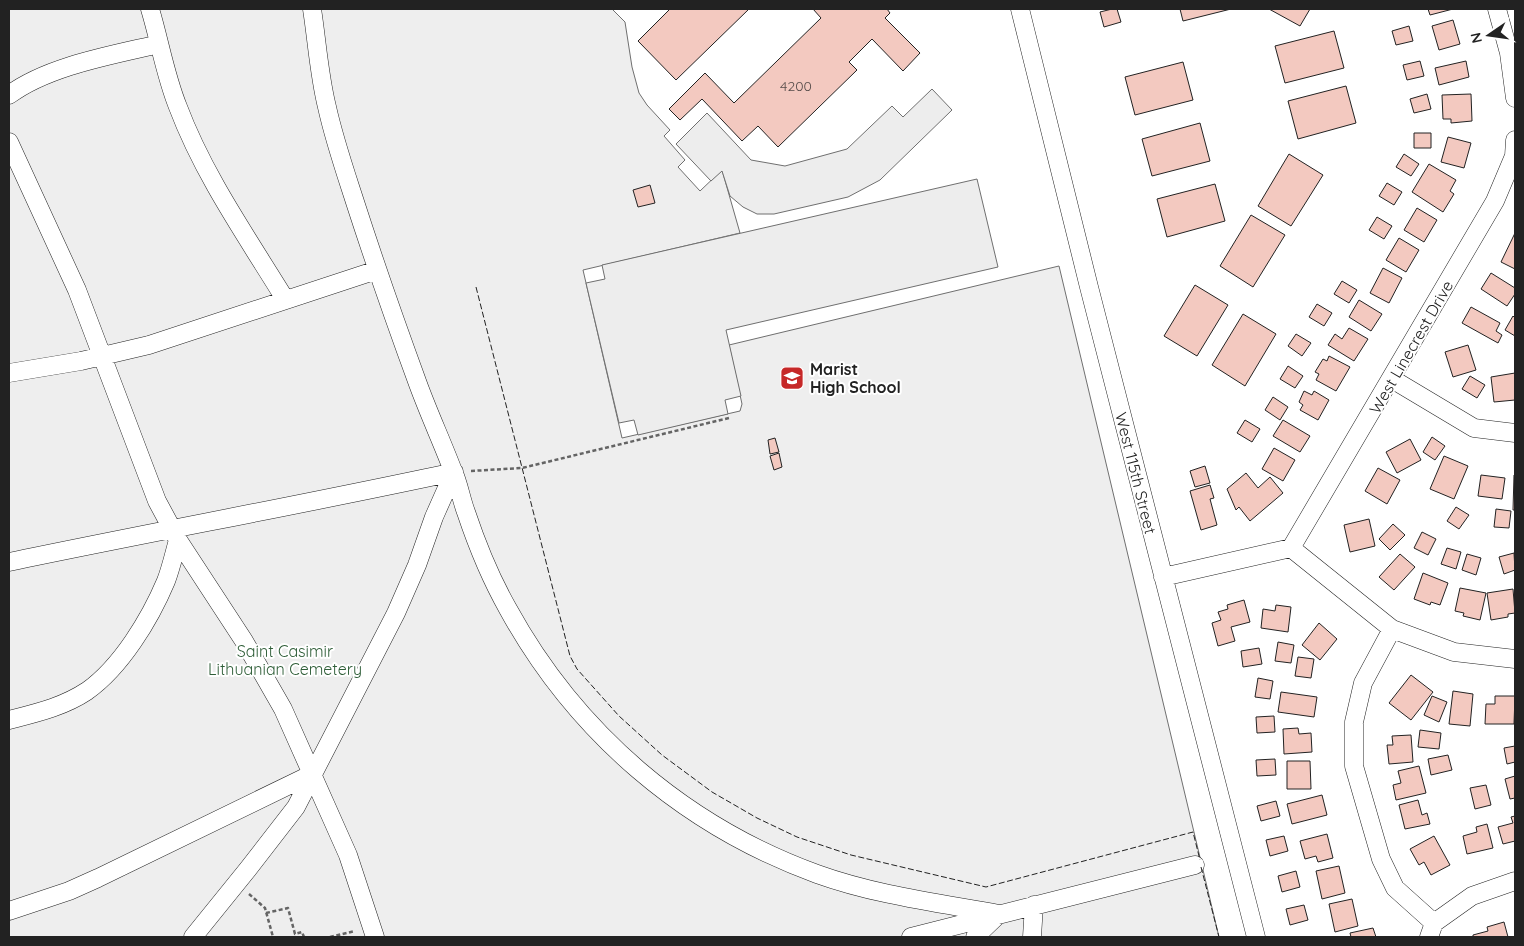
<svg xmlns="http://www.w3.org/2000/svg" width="1524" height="946" font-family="Quicksand,sans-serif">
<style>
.green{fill:#eee;stroke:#6f6f6f}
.parking{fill:#ededed;stroke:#6f6f6f}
.building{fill:#f3c9c0;stroke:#222}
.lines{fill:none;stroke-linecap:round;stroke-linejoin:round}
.minor-casing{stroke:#222;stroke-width:19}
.path{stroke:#646464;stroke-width:2.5;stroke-dasharray:4 2.5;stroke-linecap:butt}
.minor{stroke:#fff;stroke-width:18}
.fence{stroke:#222;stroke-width:1;stroke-dasharray:6 2.5;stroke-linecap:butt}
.labels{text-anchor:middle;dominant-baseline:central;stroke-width:4;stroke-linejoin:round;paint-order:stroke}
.number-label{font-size:14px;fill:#564c4a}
.street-label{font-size:16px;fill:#222;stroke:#fff}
.poi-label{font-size:16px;font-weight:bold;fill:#222;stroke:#fff;text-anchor:start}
.park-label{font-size:16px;fill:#2f5e38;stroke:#fff}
</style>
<rect width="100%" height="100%" fill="#fff"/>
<path class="green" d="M9,9H612L625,22L632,67L639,93L647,105L670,130L664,136L685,160L678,167L700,191L722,170L740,233L583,270L622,438L740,411L742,404L729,345L1059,266L1219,937H9Z"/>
<path class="parking" d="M932,89L952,110L880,180L848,197L774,214H757L743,207L730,196L722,171L711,181L676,144L707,113L751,160L785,166L847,149L892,106L903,117Z
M977,179L998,267L726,330L741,396L725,400L728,414L638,435L634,420L619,423L586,283L605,279L602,265Z"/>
<path class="building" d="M670,9H749L676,80L638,41Z
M813,9H887L890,13L885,18L920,53L903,71L872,39L849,62L857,70L778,147L758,126L742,141L702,99L680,120L669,109L705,73L734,103L821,18Z
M1112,9H1117L1121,22L1104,27L1100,12Z
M1180,9H1231L1183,21Z
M1269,9H1310L1300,26Z
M1428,9H1453L1430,15Z
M1453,20L1460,44L1439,50L1432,26Z
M1409,26L1413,41L1396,45L1392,31Z
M1334,31L1344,68L1285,83L1275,46Z
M1420,61L1424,76L1407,80L1403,65Z
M1466,61L1469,77L1439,85L1435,68Z
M1183,62L1193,100L1135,115L1125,77Z
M1346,86L1356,123L1298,139L1288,101Z
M1427,94L1431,109L1414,113L1410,99Z
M1471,94L1472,121L1451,123V119H1443L1442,95Z
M1200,123L1210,161L1152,176L1142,139Z
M1414,133H1431V148H1414Z
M1448,137L1471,143L1464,168L1441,162Z
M1289,154L1323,175L1291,226L1258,206Z
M1404,154L1419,164L1411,176L1396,167Z
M1429,164L1456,180L1450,191L1454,194L1443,212L1412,192Z
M1387,183L1402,192L1394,205L1379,196Z
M1215,184L1225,221L1167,237L1157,199Z
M650,185L655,203L638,207L633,190Z
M1417,208L1437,220L1424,242L1404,230Z
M1251,215L1285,235L1253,287L1220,266Z
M1377,217L1392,226L1384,239L1369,230Z
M1515,233V269L1501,262Z
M1399,238L1419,250L1406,272L1386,260Z
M1383,268L1402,278L1389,303L1370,293Z
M1491,273L1515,288V294L1507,306L1481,289Z
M1342,281L1357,290L1349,303L1334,294Z
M1195,285L1228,305L1197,356L1164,336Z
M1359,300L1382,314L1371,331L1349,317Z
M1317,304L1332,313L1324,326L1309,317Z
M1471,307L1500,323L1496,331L1502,335L1498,343L1462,323Z
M1243,314L1276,334L1245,386L1212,365Z
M1513,316L1515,318V336L1505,330Z
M1349,328L1368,339L1354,361L1328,345L1335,334L1342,339Z
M1296,334L1311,343L1302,356L1288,346Z
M1468,345L1476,370L1453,377L1445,352Z
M1329,356L1350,367L1336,391L1316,380L1319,374L1315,372L1323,359L1327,361Z
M1288,366L1303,376L1295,388L1280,379Z
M1515,373V400L1494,402L1491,377Z
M1470,376L1485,385L1477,398L1462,389Z
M1304,391L1312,395L1314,391L1329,400L1318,420L1300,410L1303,405L1299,402Z
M1273,397L1288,407L1280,420L1265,410Z
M1245,420L1260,429L1252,442L1237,433Z
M1283,420L1310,436L1300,452L1273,436Z
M1432,437L1445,446L1435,460L1423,452Z
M775,438L779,452L770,454L768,440Z
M1410,439L1421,460L1397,473L1386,452Z
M1274,448L1295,460L1283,481L1262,469Z
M779,453L782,467L774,470L770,456Z
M1444,456L1468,466L1454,499L1430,489Z
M1205,466L1210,483L1195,487L1190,471Z
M1378,468L1400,480L1387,504L1365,491Z
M1246,473L1258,488L1270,477L1283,493L1250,521L1239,507L1236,510L1227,489Z
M1481,475L1505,478L1502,499L1478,496Z
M1514,475H1515V510H1513Z
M1210,485L1214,498L1210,499L1217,525L1201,530L1190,491Z
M1456,507L1469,515L1459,529L1447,521Z
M1496,509L1511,511L1509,528L1494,527Z
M1369,519L1375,546L1350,552L1344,525Z
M1393,524L1405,535L1390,550L1379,539Z
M1422,532L1436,539L1428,555L1414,548Z
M1447,548L1461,552L1456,569L1441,564Z
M1514,553L1515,570L1504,574L1499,557Z
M1400,554L1415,567L1394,590L1379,577Z
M1467,554L1481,558L1476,575L1462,570Z
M1423,573L1448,583L1440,605L1431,602L1430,605L1414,599Z
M1460,588L1486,593L1480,620L1463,616L1464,613L1455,611Z
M1513,589L1515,613L1508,614V617L1491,620L1487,593Z
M1244,600L1250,622L1231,627L1235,641L1218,646L1212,623L1221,620L1218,612L1228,609L1227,605Z
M1276,605L1291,607L1288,632L1261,628L1263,609L1275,611Z
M1319,623L1337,639L1320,660L1302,645Z
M1278,642L1294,645L1291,663L1275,661Z
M1259,648L1262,664L1243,667L1241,651Z
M1298,657L1314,659L1311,678L1295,676Z
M1411,675L1433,692L1411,720L1389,703Z
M1258,678L1273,681L1270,699L1255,697Z
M1453,691L1473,694L1470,726L1449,724Z
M1281,692L1317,697L1314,717L1278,712Z
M1432,696L1447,702L1439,722L1424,715Z
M1495,696H1515L1514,724H1485L1486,704H1495Z
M1274,716L1275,732L1257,733L1256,717Z
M1298,728L1299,734L1311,733L1312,752L1284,754L1283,729Z
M1420,730L1441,733L1439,749L1418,747Z
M1411,735L1413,762L1389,764L1387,745H1393L1392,736Z
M1515,746V762L1507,764L1504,748Z
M1448,755L1452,770L1431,775L1428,759Z
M1275,759L1276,775L1257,776L1256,760Z
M1287,761H1310L1311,789H1287Z
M1419,766L1426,793L1396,800L1393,785L1401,783L1398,771Z
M1515,776V798L1510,799L1505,779Z
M1486,785L1491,805L1475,809L1470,788Z
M1322,795L1327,815L1292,824L1287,804Z
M1418,800L1422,815L1427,813L1430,824L1405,829L1399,805Z
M1276,801L1280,816L1261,821L1257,806Z
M1515,816V841L1503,844L1498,827L1513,823L1511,817Z
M1487,824L1493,848L1467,854L1463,836L1477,832L1476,827Z
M1327,834L1333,858L1318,862L1316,856L1305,859L1300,841Z
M1284,836L1288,851L1270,856L1266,840Z
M1434,836L1450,865L1431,875L1424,862L1419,865L1410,849Z
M1339,866L1345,893L1322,899L1316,871Z
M1296,871L1300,887L1282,892L1278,876Z
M1352,899L1358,926L1335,932L1329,904Z
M1304,905L1308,920L1290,925L1286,909Z
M1504,922L1508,937H1473V935L1488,931L1487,927Z
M1373,928L1376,937H1351L1350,933Z"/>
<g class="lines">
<g class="minor-casing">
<path id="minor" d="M150,9C160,42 165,75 178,107C204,176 247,237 285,299
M312,9C317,41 319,75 327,107C334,139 345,171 355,202C375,264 396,324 418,384C429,414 442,442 453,471C459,484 461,499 466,512C477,545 491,579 508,609C576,733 685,826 817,874C875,895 939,903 999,914
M1020,9L1089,287L1256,937
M1497,9L1509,53L1515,98
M9,95C48,66 112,55 159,44
M9,142L77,290L157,501L178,540L244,641L283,709L348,855L375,937
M9,373L81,361L149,345L377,270
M1392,379L1474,428L1515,433
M1291,548L1495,201L1514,156L1515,140
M9,562C157,531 306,504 454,472
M1163,577L1291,548L1392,629L1454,652L1515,659
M1392,629L1363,683L1354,722V766L1381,859L1395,888L1434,923L1429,937
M9,720C36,713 63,707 87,691C121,667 150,619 166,581C171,568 174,554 178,540
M9,911L69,891L98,878L312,774
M1434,923L1472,896L1515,881
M193,937L248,869L296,807L396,613L417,565L434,517L454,472
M911,937L1195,865
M975,937L997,916
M1032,937L1034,905"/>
</g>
<path class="path" d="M471,471L522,468L729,418
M249,894L265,908L273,937
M266,913L288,908L295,934L302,932L304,937
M330,937L355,931"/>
<use href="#minor" class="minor"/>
<path class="fence" d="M476,287L570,656L577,669L619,716L662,755L712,792L757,818L797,837L851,855L986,887L1193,832L1200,860
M1201,867L1219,937"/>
</g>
<defs>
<g id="school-square" transform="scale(1.25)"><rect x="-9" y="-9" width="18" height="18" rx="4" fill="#c62828" stroke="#fff"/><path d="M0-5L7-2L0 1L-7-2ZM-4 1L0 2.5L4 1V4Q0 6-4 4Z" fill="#fff"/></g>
</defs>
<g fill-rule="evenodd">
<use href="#school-square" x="792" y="378"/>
</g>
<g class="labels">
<g class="number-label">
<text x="796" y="86">4200</text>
</g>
<g class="street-label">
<text transform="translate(1411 347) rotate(-60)">West Linecrest Drive</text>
<text transform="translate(1136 473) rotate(76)">West 115th Street</text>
</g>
<g class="poi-label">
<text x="810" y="369">Marist<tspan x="810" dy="18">High School</tspan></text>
</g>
<g class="park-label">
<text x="285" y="651">Saint Casimir<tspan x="285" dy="18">Lithuanian Cemetery</tspan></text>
</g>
</g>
<rect width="1524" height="946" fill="none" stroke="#222222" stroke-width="20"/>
<g transform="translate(1489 35) rotate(257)" stroke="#ffffff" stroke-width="4" paint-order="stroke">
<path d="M0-4L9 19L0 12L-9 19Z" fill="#222222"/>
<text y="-8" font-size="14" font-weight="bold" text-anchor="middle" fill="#222222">N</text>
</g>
</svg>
